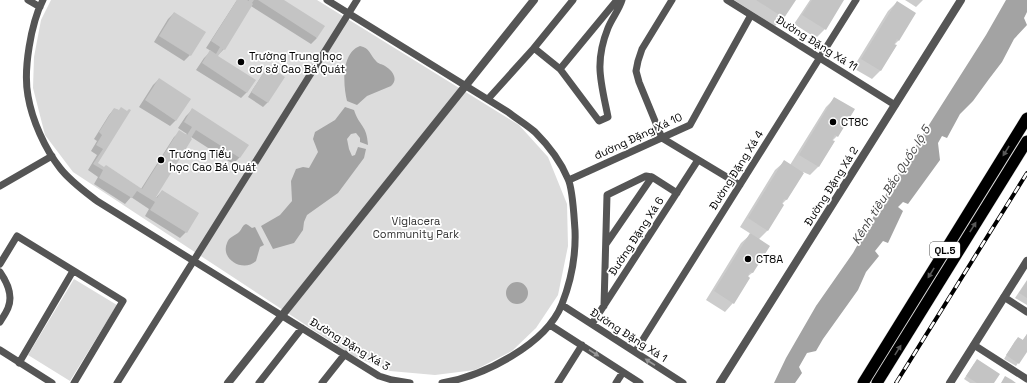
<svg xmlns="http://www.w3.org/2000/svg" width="1027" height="383" font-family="'Space Grotesk',sans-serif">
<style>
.green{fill:#dcdcdc}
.water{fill:#a3a3a3}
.shadow{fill:#0003}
.building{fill:#c4c4c4}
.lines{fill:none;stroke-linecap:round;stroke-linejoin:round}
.trunk-casing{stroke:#dbdbdb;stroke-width:12}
.minor{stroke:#555;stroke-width:7}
.tertiary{stroke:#555;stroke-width:8}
.trunk{stroke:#000;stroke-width:11}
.rail-casing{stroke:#000;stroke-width:4}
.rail{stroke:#fff;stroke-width:2.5;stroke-dasharray:8;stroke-linecap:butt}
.oneway{fill:#595959}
.oneway2{fill:#999}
.poi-dot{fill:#000;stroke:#fff;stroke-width:1.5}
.labels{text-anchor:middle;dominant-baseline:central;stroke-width:3.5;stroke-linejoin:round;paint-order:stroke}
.shield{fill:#fff;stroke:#4c4c4c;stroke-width:1}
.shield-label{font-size:10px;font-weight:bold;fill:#000}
.street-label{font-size:11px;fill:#000;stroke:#fff}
.poi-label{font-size:11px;fill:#000;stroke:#fff;text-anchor:start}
.park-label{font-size:11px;fill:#333;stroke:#fff}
.water-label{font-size:12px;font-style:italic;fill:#444;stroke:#fff}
</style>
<rect width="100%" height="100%" fill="#fff"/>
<path class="green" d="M51,0H317L519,125L548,157L567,204L568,246L558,295L536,328L512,351L475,370L435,375L390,371L353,356L73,172L45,135L33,88L34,57L41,20Z
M74,279L117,305L70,381L28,355Z"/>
<path class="water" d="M1006,0H1027V12L1024,18L1027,25L1014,39L1002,62L989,79L973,101L960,114L947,138L942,136L938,143L940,160L908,204L903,202L898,207L903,211L888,243L883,241L875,251L879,256L866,272L858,290L823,339L816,351L807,353L799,367L802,373L795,383H774L786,358L816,306L853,253L894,180L986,35Z
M360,46C370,48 370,55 376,61C378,64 382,64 385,66C392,70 399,79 391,86L367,96L357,105L347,101C343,85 341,53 360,46Z
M345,107L354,110C359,126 367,125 368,145L360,142V138L356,133L351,134L347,139L349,149L352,156L355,155L358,147L366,149L364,158L338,193L307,215L304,222L303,230L294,243L273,249L261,226L280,215L292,201L291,181L296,169L303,167L309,168L318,152L313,139L315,132L335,120Z
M246,224L248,225L252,228L255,227L264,245L260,247L256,261C243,273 220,259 227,243C229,237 234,236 238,233C241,231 241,228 244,225Z
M506 293a11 11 0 1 1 22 0a11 11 0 1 1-22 0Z"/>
<path class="shadow" d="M237,0H282L317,38L311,44L251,6L224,49L217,56L247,92L241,98L196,70L204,58L211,51L206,48Z
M734,0H795L784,17L775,26Z
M810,0H843L825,29L816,38L794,24Z
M905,0H923L916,7Z
M897,2L899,40L894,45L896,46L880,71L872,79L853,68L888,11Z
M174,13L190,55L184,61L154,42L168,19Z
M268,67V102L263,107L248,97L264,72Z
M159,79L176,120L170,126L139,107L153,85Z
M835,98L853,110L837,136L832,141L834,142L818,167L810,175L803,172L786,200L782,204L768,230L758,240L768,246L752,273L747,277L733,303L725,312L706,300L741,243L751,234L740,227L775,170L784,162L790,165L826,107Z
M114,109L127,112L96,163L141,189L174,137L180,132L186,135L187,134L178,128L186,116L192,110L247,145L239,158L233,164L188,135L154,200L162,191L198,214L186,232L180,238L145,216L149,209L131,197L125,204L94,184L98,177L88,170L97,155L91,151L97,141L94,139L109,115Z
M1027,280V305L1015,298Z
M1027,334V350L1016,366L1004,359L1015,341L1018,338L1022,341Z
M974,364L993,383H970L964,379Z"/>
<path class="building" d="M237,0H247L249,1V0H254L252,3L253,4L225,50L223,49L218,56L256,80L247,93L202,63L210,50L216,54L220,47L211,41Z
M258,0H284L325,26L317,38Z
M756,0H796L784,18Z
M812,0H844L826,30L802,15Z
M897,1L916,13L899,41L897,39L894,44L897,45L881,71L861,59Z
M174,12L206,32L191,56L159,36Z
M268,66L285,77L268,103L251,92Z
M159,78L191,99L176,121L145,100Z
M834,97L855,109L838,137L835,135L832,140L835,141L819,167L799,155Z
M121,107L127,111L129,109L131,110L98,163L104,167L106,165L142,189L179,130L187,135L192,127L184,122L192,108L249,145L240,158L196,130L191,138L192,139L156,197L157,198L162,190L199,213L187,233L150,210L155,202L137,191L132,198L99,178L103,170L93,164L103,149L96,145L102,135L99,132L114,108L119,110Z
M784,160L804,173L787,200L784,199L782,203L784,205L768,231L748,218Z
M750,233L770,246L753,273L750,272L748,276L750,278L734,304L714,291Z
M1027,281V298L1019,293Z
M1027,334V352L1019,364L1006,355L1018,337L1023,340Z
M977,359L1000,374L994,383H977L966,376Z
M1005,376L1012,380L1016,383H1001Z"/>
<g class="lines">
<g class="trunk-casing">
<path id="trunk" d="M863,383L1027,118
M877,383L1027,141"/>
</g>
<path class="minor" d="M28,0L40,7
M43,0C31,23 23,70 28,96C32,120 45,149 60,168C70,181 84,191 97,201L379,376L392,380L410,383
M327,0L508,112C517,119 527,125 535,132C548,145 561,162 568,179C573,189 574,218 575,230C576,254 571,281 562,304C546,345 483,376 442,383
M617,0L560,69L599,121L608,117C601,82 594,63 608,28C612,18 619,10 622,0
M672,0L642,49L638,61L636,71L639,82L662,138L740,185
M727,0L895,105
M534,48L560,69
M488,99L534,48L573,0
M652,177L677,193
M569,180L690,125L751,15
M0,186L52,156
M0,264L17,236L123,301L74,383
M0,272C7,282 13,296 8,308C6,313 3,317 0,322
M1004,297L1027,312
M562,305L683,383
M604,306L607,195L646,176L652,177L606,244
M592,324L698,160
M550,325L640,383
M974,345L1027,379
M0,350L52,383
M635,352L856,0
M19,363L73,271
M117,383L357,0
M259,383L302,328
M322,383L345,354
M558,383L582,345
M616,383L623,372"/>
<path class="tertiary" d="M228,383L534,0
M720,383L961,0
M950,383L1027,261"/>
<use href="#trunk" class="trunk"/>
<g class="rail-casing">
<path id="rail" d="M896,383L1027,173"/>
</g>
<use href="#rail" class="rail"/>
</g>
<defs><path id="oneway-solid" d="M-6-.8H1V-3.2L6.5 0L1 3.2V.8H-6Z"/></defs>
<g class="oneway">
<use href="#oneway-solid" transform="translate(1006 151) rotate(122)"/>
<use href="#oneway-solid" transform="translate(973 227) rotate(-58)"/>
<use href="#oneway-solid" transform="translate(931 273) rotate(122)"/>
<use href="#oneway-solid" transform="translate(898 350) rotate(-58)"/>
</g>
<g class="oneway2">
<use href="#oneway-solid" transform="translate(594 353) rotate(33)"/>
<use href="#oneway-solid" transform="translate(650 362) rotate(-147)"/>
</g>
<g class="poi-dot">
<circle cx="241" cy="62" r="4"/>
<circle cx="833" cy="122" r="4"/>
<circle cx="161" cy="160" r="4"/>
<circle cx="748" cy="259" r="4"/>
</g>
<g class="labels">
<rect class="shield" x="930" y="242" width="30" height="16" rx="3"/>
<g class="shield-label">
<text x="945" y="250">QL.5</text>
</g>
<g class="street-label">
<text transform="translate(817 43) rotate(32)">Đường Đặng Xá 11</text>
<text transform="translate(638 136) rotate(-25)">đường Đặng Xá 10</text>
<text transform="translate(736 170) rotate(-58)">Đường Đặng Xá 4</text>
<text transform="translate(831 186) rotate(-58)">Đường Đặng Xá 2</text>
<text transform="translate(636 236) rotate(-57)">Đường Đặng Xá 6</text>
<text transform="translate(629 335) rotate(33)">Đường Đặng Xá 1</text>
<text transform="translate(350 344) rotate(31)">Đường Đặng Xá 3</text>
</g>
<g class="poi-label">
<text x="249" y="56">Trường Trung học<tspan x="249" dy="13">cơ sở Cao Bá Quát</tspan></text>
<text x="841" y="122">CT8C</text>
<text x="169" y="154">Trường Tiểu<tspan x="169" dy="13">học Cao Bá Quát</tspan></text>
<text x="756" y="259">CT8A</text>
</g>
<g class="park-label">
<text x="416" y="221">Viglacera<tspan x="416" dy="13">Community Park</tspan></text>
</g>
<g class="water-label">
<text transform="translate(891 185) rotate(-58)">Kênh tiêu Bắc Quốc lộ 5</text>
</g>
</g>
</svg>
